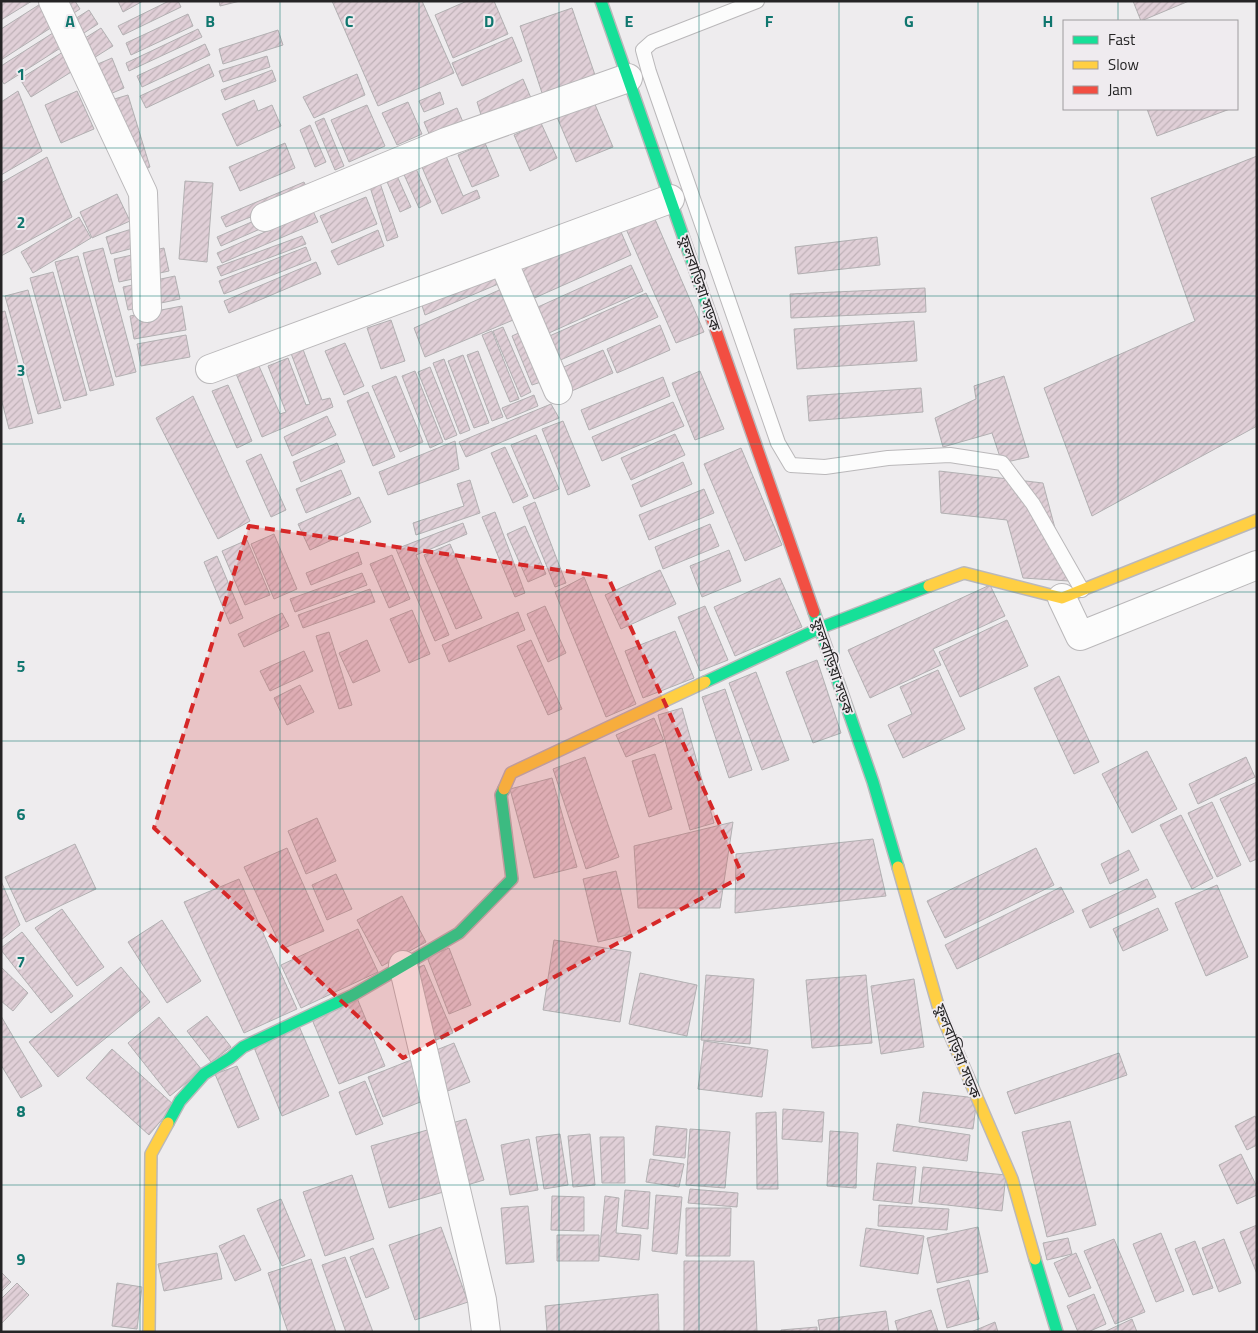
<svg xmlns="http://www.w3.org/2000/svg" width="1258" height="1333" font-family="'Titillium Web','Noto Sans Bengali',sans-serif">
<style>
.building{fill:url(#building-hatch);stroke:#b2b0b2}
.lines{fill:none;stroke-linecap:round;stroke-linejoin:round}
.lane-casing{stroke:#bab8ba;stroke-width:16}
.street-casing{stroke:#bab8ba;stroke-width:30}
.fast-casing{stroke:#bab8ba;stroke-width:14}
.slow-casing{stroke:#bab8ba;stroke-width:14}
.jam-casing{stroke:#bab8ba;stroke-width:14}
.lane{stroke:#fcfcfc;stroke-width:14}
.street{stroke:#fcfcfc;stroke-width:28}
.fast{stroke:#16e098;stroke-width:11}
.slow{stroke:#ffcf43;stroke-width:11}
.jam{stroke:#f24e42;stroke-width:11}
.marked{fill:#d62828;fill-opacity:0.2;stroke:#d62828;stroke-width:4;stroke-dasharray:10 6;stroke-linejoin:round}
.grid{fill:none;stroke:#0f766e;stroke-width:1;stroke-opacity:0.55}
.labels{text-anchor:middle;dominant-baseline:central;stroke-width:4;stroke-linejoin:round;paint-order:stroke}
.street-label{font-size:15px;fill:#252425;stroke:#efebef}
.grid-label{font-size:16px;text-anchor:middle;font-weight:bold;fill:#0f766e;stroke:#efebef;stroke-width:4;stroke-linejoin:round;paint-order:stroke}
</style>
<defs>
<pattern id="building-hatch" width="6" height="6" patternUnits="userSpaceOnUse" patternTransform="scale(1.25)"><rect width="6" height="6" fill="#e0cfd7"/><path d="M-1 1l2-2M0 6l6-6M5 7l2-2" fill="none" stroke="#c0b2b8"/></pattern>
</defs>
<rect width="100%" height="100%" fill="#eeecee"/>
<path class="building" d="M1,1H32L1,20Z
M45,1H75L80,9L1,60V29Z
M118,1H143L123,12Z
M169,1H178L181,7L123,35L118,26Z
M219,1H240L220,6Z
M332,1H422L454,73L378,106Z
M467,1H494L508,34L453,58L435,15Z
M1133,1H1189L1141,21Z
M572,8L595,75L542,93L520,26Z
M89,10L98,24L4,84L1,79V66Z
M188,14L193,26L131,55L126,43Z
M101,28L113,46L31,97L20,79Z
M198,29L202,37L129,71L126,63Z
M278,30L283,45L223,64L219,49Z
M512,37L522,61L462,86L452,63Z
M205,44L210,55L142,87L137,76Z
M267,56L270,67L223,82L219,71Z
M112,58L124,88L87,104L74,74Z
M209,64L214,76L146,108L140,96Z
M272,70L276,81L225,100L221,90Z
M357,74L365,95L314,118L303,97Z
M523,79L531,98L483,121L477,102Z
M18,91L42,151L1,175V102Z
M77,91L94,129L61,143L45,105Z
M440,92L444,104L424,112L419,101Z
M128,95L150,167L124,179L94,105Z
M591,95L613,147L576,162L554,110Z
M254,100L258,111L272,105L281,126L237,146L222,114Z
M408,102L422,134L397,145L382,113Z
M367,105L385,146L349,162L331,120Z
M457,108L463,122L430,136L424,122Z
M1147,109H1230L1157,136Z
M324,118L344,166L335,170L315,122Z
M541,123L557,158L530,171L514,135Z
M310,125L326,162L315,167L300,130Z
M285,143L295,168L240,191L229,167Z
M485,143L499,176L472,187L458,155Z
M409,153L431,202L419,208L397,159Z
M416,153L446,156L463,196L477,190L480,198L442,214Z
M1257,156V426L1092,516L1044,388L1195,321L1151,198Z
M47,157L72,217L1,256V183Z
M389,158L411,207L400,212L379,163Z
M375,168L398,237L387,241L365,171Z
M185,181L213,183L207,262L179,259Z
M304,182L309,193L226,227L221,217Z
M117,194L130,221L92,238L80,212Z
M309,197L313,206L221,246L217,237Z
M366,197L377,224L332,243L320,216Z
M651,210L704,332L676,343L623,222Z
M313,211L318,222L222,263L217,253Z
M79,217L91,238L33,273L21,252Z
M151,223L156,242L111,254L106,237Z
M618,225L631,255L530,300L517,270Z
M378,230L384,246L338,265L331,251Z
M302,236L306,244L221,276L217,267Z
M877,237L880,265L798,274L795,247Z
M306,247L311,260L224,294L219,281Z
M103,248L136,372L116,377L83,253Z
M164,248L169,271L119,282L114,259Z
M78,256L114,385L90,391L55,262Z
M495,261L503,282L425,315L419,296Z
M316,262L321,274L229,313L224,301Z
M631,265L643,291L540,337L529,311Z
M53,272L87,395L64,401L30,278Z
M175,276L180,299L128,310L123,287Z
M506,287L518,318L425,357L414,328Z
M925,288L926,312L791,318L790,294Z
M28,290L61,408L38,414L5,296Z
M646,293L658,317L556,362L545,338Z
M182,306L186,330L134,339L130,316Z
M5,311L33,423L9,429L1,398V312Z
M391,320L405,361L381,369L367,328Z
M914,321L917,361L797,369L794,329Z
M660,325L670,350L617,373L607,349Z
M503,327L531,392L521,397L493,331Z
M492,331L519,399L510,402L482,335Z
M523,331L544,381L532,385L512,336Z
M186,335L190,357L141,366L137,344Z
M345,343L364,386L344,395L325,351Z
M301,344L322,400L330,398L333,407L262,437L230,359L252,350L280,414L286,412L268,366L288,358L306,405L310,404L289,348Z
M603,350L613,373L567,393L557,370Z
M478,351L503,417L492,421L467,355Z
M463,355L489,423L474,428L448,361Z
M444,359L470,430L460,434L433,363Z
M430,367L457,435L445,440L418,372Z
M415,371L443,442L430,448L402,376Z
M700,371L724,429L695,440L672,383Z
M396,376L423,442L400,452L372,386Z
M1004,376L1029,457L1002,463L992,433L943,447L935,418L976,399L974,386Z
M663,377L670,396L589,430L581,410Z
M228,385L252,441L237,448L212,391Z
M921,388L923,412L809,421L807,396Z
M368,392L395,457L373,466L347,401Z
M534,395L538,406L507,419L502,408Z
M193,396L250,521L218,539L156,418Z
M673,402L684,426L602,461L592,437Z
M551,404L559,418L466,457L459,442Z
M327,416L336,435L292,456L284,437Z
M563,421L590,486L568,495L542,429Z
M675,434L685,455L631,480L621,458Z
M536,435L559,489L534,499L511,445Z
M455,441L459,469L388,495L379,472Z
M337,443L345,462L301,482L293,462Z
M505,447L528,496L513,503L491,453Z
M741,448L782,545L745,561L704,464Z
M261,454L286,510L271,517L246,461Z
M683,462L692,484L641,507L632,485Z
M341,470L351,494L306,513L296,489Z
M939,471L1043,483L1069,581L1023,578L1007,520L941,513Z
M470,480L480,513L416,535L413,523L464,506L457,484Z
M704,489L714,513L649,540L639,515Z
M359,497L371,522L310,550L298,524Z
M535,502L566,583L555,587L523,507Z
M495,512L525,593L515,597L482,517Z
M463,523L467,534L416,555L449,635L435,641L396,549Z
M710,524L719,546L663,569L655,547Z
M525,526L546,574L528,582L507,534Z
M274,534L297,589L274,599L251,544Z
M247,540L270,595L245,605L222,551Z
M450,544L482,618L456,629L424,555Z
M729,550L741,581L702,597L690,566Z
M358,552L362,564L311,585L306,573Z
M392,555L410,599L389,608L370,564Z
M217,556L243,618L230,624L204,562Z
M660,570L676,604L621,629L605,595Z
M362,573L367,585L295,612L290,599Z
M584,577L636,704L606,717L555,592Z
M780,578L802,627L735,656L714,607Z
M990,585L1005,616L933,649L941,665L870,698L848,650Z
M370,589L375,602L303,628L298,615Z
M545,606L566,653L548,662L527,614Z
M705,606L728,660L700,671L678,617Z
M412,610L430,654L409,663L390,619Z
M518,612L525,630L449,662L442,645Z
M282,613L289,626L244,647L238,634Z
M1007,620L1028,666L960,697L939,652Z
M675,631L694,678L643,698L625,651Z
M329,632L352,705L339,709L316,636Z
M367,640L380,671L353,683L339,653Z
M531,640L562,709L548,715L517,646Z
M304,651L313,671L270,691L260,671Z
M817,660L841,733L813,743L786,672Z
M938,670L965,729L903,758L888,725L912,714L900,687Z
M756,672L789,760L762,770L729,683Z
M1059,676L1099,762L1074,774L1034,688Z
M300,685L314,712L287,725L274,698Z
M725,689L752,770L729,778L702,697Z
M682,708L714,823L690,830L658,715Z
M654,718L664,741L626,757L616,735Z
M1147,751L1177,809L1132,833L1102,774Z
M655,754L672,809L649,817L632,761Z
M585,757L619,857L586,869L553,769Z
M1246,757L1255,777L1198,804L1189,784Z
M552,778L577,867L534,878L510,789Z
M1257,782V859L1250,862L1220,799Z
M1212,802L1241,865L1217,877L1188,813Z
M1181,815L1213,878L1192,889L1160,825Z
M317,818L336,861L306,874L288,831Z
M733,822L720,908H638L634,846Z
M873,839L886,896L735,913L736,854Z
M75,844L96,889L26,922L5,877Z
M287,848L324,931L282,949L244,867Z
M1036,848L1054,885L945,938L927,901Z
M1129,850L1139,870L1110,884L1101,864Z
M616,871L631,934L598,942L583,879Z
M336,874L352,909L327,920L312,885Z
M239,879L297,1009L244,1033L184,902Z
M1147,879L1156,897L1090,928L1082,910Z
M1,881L20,925L1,940Z
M1217,885L1248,957L1206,976L1175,903Z
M1061,887L1074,912L957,969L945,945Z
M402,896L426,942L382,966L357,920Z
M1158,908L1168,930L1123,951L1113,929Z
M62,909L104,967L77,986L35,928Z
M162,920L201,981L167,1003L128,942Z
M358,929L378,972L301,1008L281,965Z
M22,932L73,996L51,1013L1,950V948Z
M554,940L631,952L620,1022L543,1010Z
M449,948L471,1005L449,1014L427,957Z
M424,965L453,1033L427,1044L397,976Z
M1,967L28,993L13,1011L1,1001Z
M121,967L150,1002L58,1077L29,1042Z
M640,973L697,985L687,1036L629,1024Z
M706,975L754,979L750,1044L701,1040Z
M866,975L872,1043L812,1048L806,980Z
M914,979L924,1047L881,1054L871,986Z
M357,998L385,1066L339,1084L311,1017Z
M1,1016L42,1086L21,1098L1,1065Z
M207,1016L231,1047L211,1062L187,1031Z
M159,1017L202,1070L170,1096L128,1043Z
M299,1026L329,1096L282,1116L253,1045Z
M704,1041L768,1050L762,1097L698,1089Z
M454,1043L470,1082L383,1117L368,1077Z
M112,1049L174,1105L149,1135L86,1078Z
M1119,1053L1127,1075L1015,1114L1007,1092Z
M237,1066L259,1119L238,1128L215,1074Z
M365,1081L383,1124L356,1135L339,1092Z
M923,1092L977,1098L973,1129L919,1122Z
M783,1109L824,1112L822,1142L782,1139Z
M776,1112L778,1189H757L756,1113Z
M1255,1116L1257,1120V1145L1247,1150L1235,1126Z
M466,1119L484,1180L389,1208L371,1146Z
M1070,1121L1096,1225L1047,1237L1022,1132Z
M897,1124L970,1135L967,1161L893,1151Z
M656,1126L687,1129L685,1158L653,1155Z
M690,1129L730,1132L725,1188L686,1185Z
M830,1131L858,1133L856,1188L827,1186Z
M560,1134L568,1185L544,1189L536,1137Z
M590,1134L595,1185L573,1187L568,1136Z
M600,1137H624L625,1183H602Z
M529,1139L538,1190L510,1195L501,1145Z
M1241,1154L1257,1187V1195L1237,1204L1219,1165Z
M650,1159L684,1164L679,1187L646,1182Z
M877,1163L916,1167L912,1204L873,1200Z
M923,1167L1006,1175L1002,1211L919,1202Z
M352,1175L374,1239L325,1256L303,1192Z
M690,1189L738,1193L737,1207L688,1203Z
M625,1190L650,1192L648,1229L622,1226Z
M656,1195L682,1197L677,1254L652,1251Z
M552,1196L584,1197V1231L551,1230Z
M605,1196L619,1198L616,1233L641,1235L639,1260L599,1256Z
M281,1199L305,1256L282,1266L257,1209Z
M879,1205L949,1209L947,1230L878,1226Z
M528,1206L534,1262L506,1264L501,1208Z
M686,1208H731L730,1256H686Z
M1257,1225V1274L1240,1232Z
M441,1227L468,1302L415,1320L389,1245Z
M978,1227L988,1272L937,1283L927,1238Z
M866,1228L924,1236L918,1274L860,1266Z
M1161,1233L1184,1291L1156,1302L1133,1244Z
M244,1235L261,1270L235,1281L219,1246Z
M557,1235H599V1261H557Z
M1068,1238L1072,1254L1047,1260L1043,1243Z
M1114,1239L1145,1312L1115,1324L1084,1251Z
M1224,1239L1241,1283L1219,1292L1202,1248Z
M1195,1241L1213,1288L1193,1295L1175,1249Z
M373,1248L389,1288L366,1298L350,1257Z
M217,1253L222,1279L164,1291L158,1264Z
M1076,1253L1091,1288L1069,1297L1054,1263Z
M345,1257L373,1332H346L322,1265Z
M311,1259L336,1332H288L268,1273Z
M684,1261H754L757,1332H684Z
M1,1272L11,1282L1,1292Z
M969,1280L979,1319L947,1328L937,1289Z
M17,1283L29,1295L1,1324V1299Z
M117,1283L142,1287L137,1329L112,1326Z
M658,1294L659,1332H547L545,1306Z
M1094,1294L1106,1324L1088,1332H1078L1067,1306Z
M931,1310L938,1331L898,1332L895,1321Z
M886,1311L889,1332H820L818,1320Z
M1132,1319L1137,1332H1104Z
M995,1322L998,1332H971Z
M817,1327V1332H781V1330Z"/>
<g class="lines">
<g class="lane-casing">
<path id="lane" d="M757,1L652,42L643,50L649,72L778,443L791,465L825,467L888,458L950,455L1002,463L1033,504L1082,590"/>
</g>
<g class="street-casing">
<path id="street" d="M53,1L143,193L147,308
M265,217L446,142L628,78
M503,261L558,390
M210,369L670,199
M1062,598L1080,636L1257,565
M403,965L482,1300L486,1332"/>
</g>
<g class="fast-casing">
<path id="fast" d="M601,1L711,316
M814,612L873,782L898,867
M705,682L820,628L929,586
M168,1123L180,1101L204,1074L230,1058L243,1047L353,995L459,933L512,879L501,795L504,789
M1035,1259L1057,1332"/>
</g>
<g class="slow-casing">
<path id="slow" d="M929,586L964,573L1062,598L1257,520
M504,789L511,773L705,682
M898,867L939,1009L1012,1179L1035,1259
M149,1332L151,1154L168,1123"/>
</g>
<g class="jam-casing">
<path id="jam" d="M711,316L814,612"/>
</g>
<use href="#lane" class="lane"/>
<use href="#street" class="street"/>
<use href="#fast" class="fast"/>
<use href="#slow" class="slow"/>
<use href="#jam" class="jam"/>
</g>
<path class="marked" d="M249,526L608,577L743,876L403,1058L154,828Z"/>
<path class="grid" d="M140,1V1332M280,1V1332M419,1V1332M559,1V1332M699,1V1332M839,1V1332M978,1V1332M1118,1V21M1118,109V1332M1,148H1257M1,296H1257M1,444H1257M1,592H1257M1,741H1257M1,889H1257M1,1037H1257M1,1185H1257"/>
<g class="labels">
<g class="street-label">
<text transform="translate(700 283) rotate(71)">ফুলবাড়িয়া সড়ক</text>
<text transform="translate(833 666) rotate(71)">ফুলবাড়িয়া সড়ক</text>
<text transform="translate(958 1051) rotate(68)">ফুলবাড়িয়া সড়ক</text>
</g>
</g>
<g class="grid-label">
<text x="70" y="27">A</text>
<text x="210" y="27">B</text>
<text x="349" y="27">C</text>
<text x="489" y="27">D</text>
<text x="629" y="27">E</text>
<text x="769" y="27">F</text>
<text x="909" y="27">G</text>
<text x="1048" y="27">H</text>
<text x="21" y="80">1</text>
<text x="21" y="228">2</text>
<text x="21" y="376">3</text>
<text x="21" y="524">4</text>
<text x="21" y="672">5</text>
<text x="21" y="820">6</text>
<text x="21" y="968">7</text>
<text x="21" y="1117">8</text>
<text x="21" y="1265">9</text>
</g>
<rect width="1258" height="1333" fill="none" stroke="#252425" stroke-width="5"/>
<rect x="1063" y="20" width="175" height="90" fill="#efebef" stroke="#9e9b9e"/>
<rect x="1073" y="36" width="25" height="8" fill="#16e098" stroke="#9e9b9e"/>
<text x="1108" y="45" font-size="15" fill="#252425">Fast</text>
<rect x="1073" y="61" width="25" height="8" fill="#ffcf43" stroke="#9e9b9e"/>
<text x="1108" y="70" font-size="15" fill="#252425">Slow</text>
<rect x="1073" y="86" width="25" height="8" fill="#f24e42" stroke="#9e9b9e"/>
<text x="1108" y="95" font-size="15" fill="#252425">Jam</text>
</svg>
